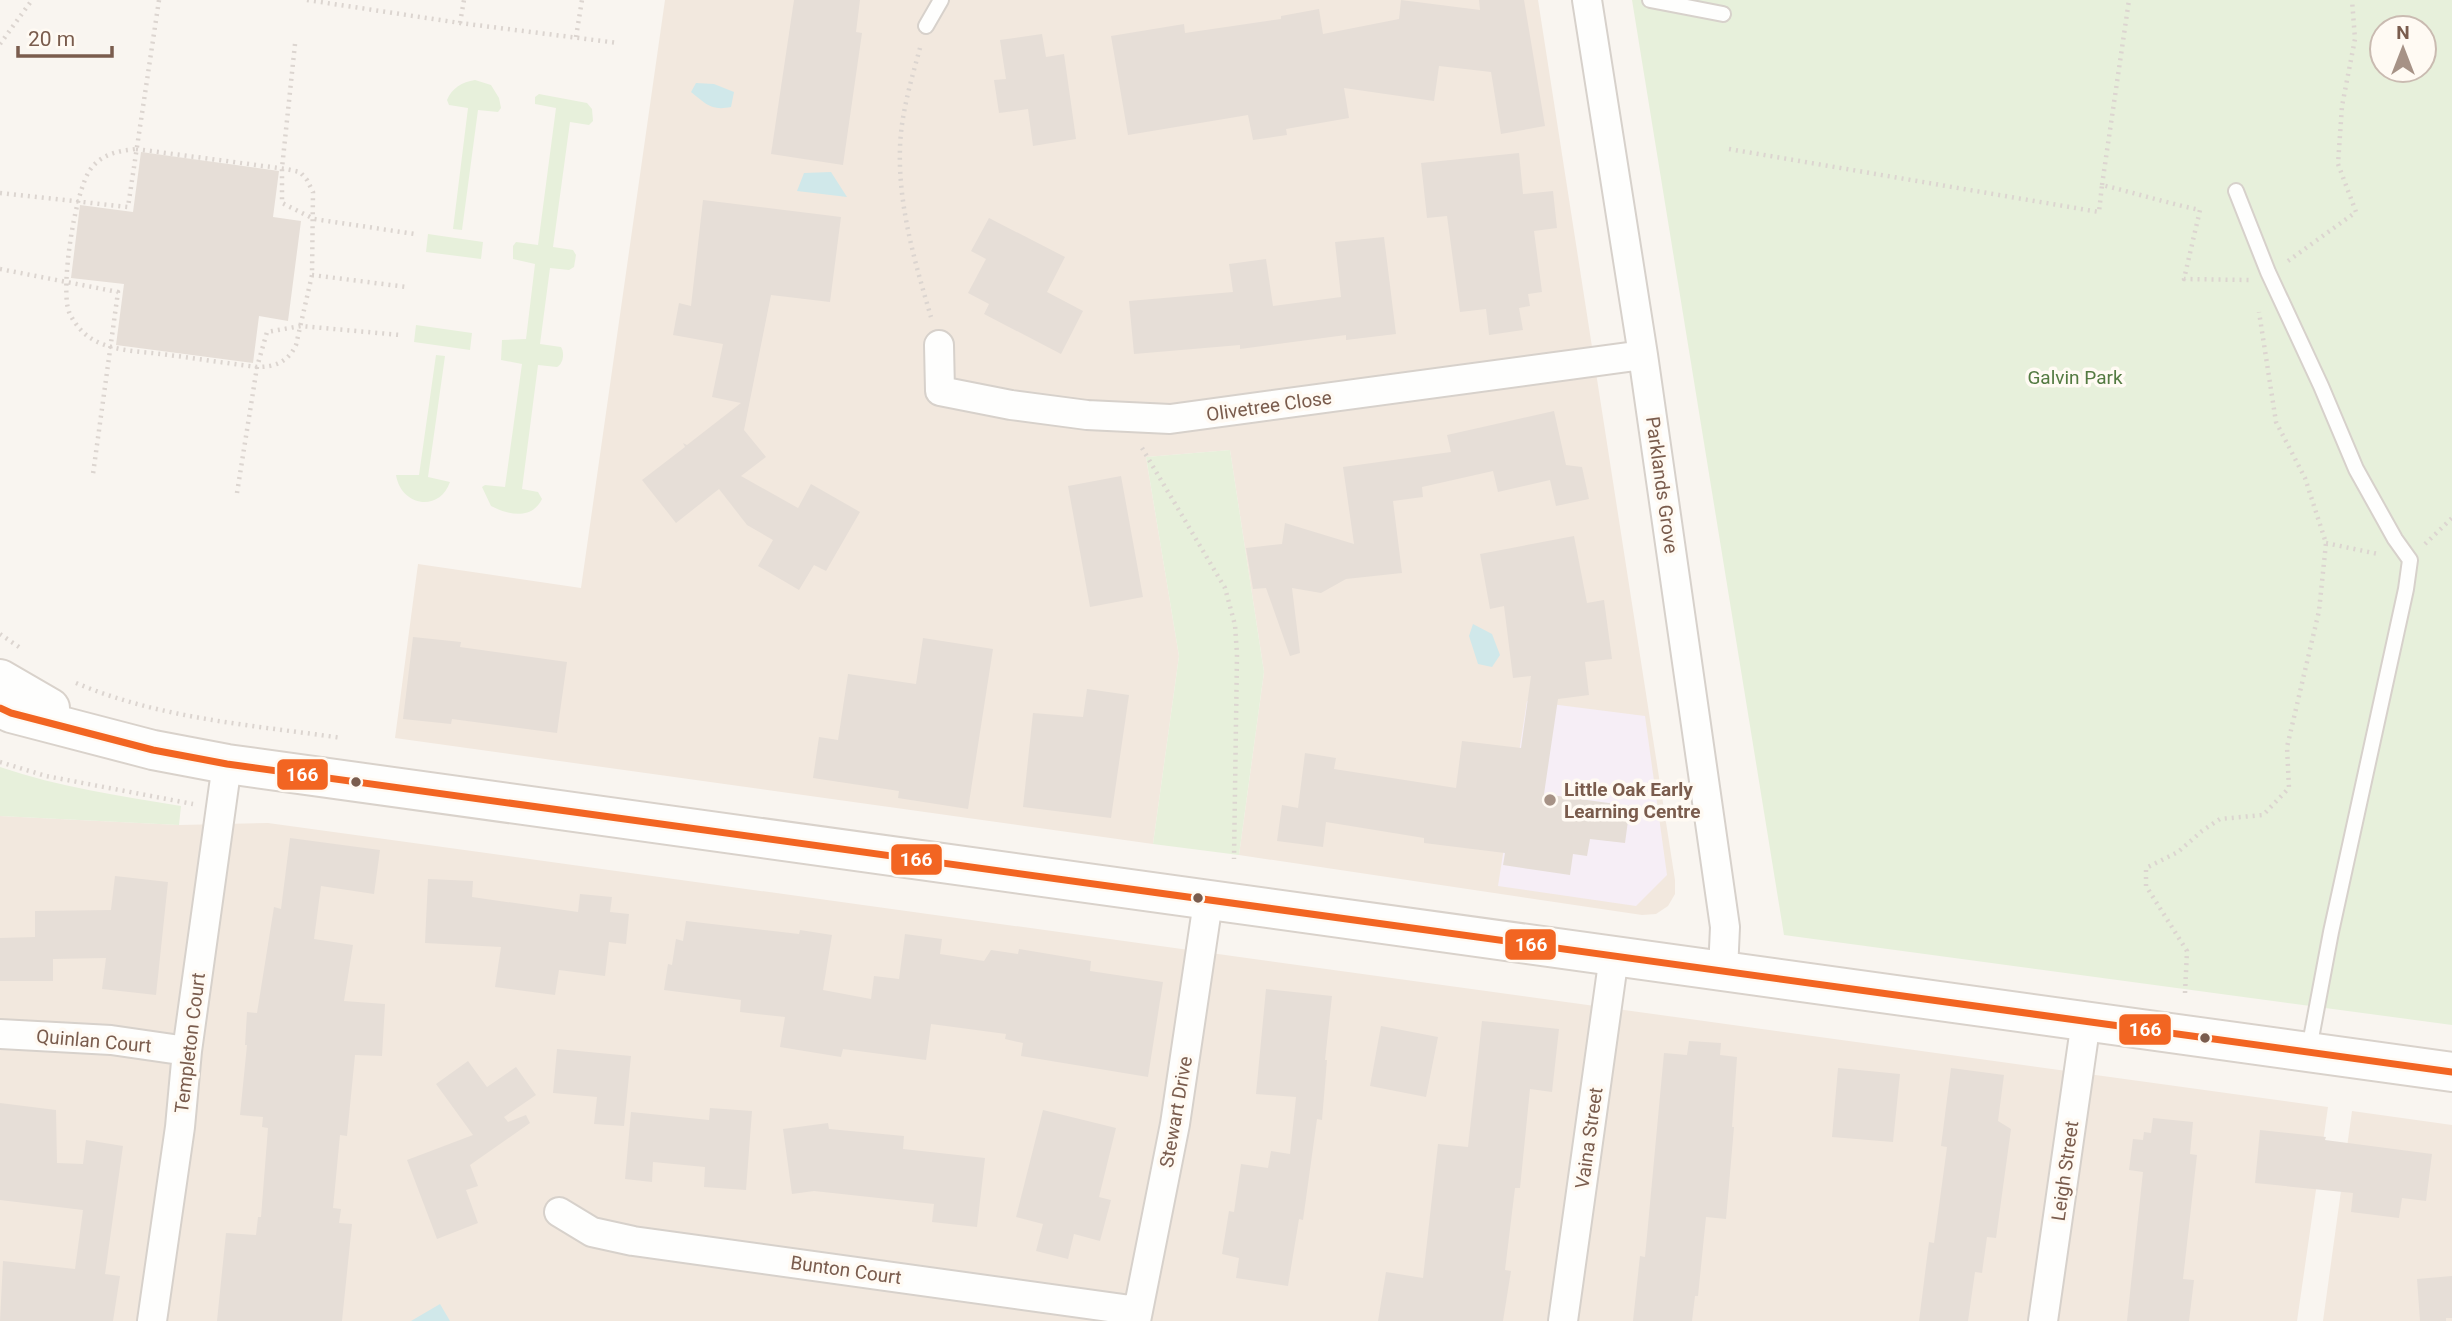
<svg xmlns="http://www.w3.org/2000/svg" width="2452" height="1321" font-family="Roboto,sans-serif">
<style>
.residential{fill:#f2e8de}
.education{fill:#f6eef6}
.green{fill:#e7f0db;fill-rule:evenodd}
.water{fill:#d0e8ea}
.building{fill:#e6ded7}
.lines{fill:none;stroke-linecap:round;stroke-linejoin:round}
.lane-casing{stroke:#d7d1cb;stroke-width:18}
.street-casing{stroke:#d7d1cb;stroke-width:32}
.secondary-casing{stroke:#d9d2cb;stroke-width:42}
.path{stroke:#dcd5d0;stroke-width:4.5;stroke-dasharray:2 5;stroke-linecap:butt}
.lane{stroke:#fefefd;stroke-width:14}
.street{stroke:#fefefd;stroke-width:28}
.secondary{stroke:#fefefd;stroke-width:38}
.bus-1-casing{stroke:#fffaf3;stroke-width:12}
.bus-1{stroke:#f26522;stroke-width:7}
.bus-dot{fill:#7a5c4d;stroke:#fffaf3;stroke-width:2.5}
.poi-dot{fill:#a69286;stroke:#fffaf3;stroke-width:2.5}
.labels{text-anchor:middle;dominant-baseline:central;stroke-width:7;stroke-linejoin:round;paint-order:stroke}
.park-label{font-size:19px;fill:#537a41;stroke:#fffaf3}
.street-label{font-size:19px;fill:#7a5c4d;stroke:#fffaf3}
.poi-label{font-size:19px;font-weight:bold;fill:#7a5c4d;stroke:#fffaf3;text-anchor:start}
.line-badge{stroke:#fffaf3;stroke-width:2.5}
.badge-label{font-size:19px;text-anchor:middle;font-weight:bold;fill:#fff}
</style>
<rect width="100%" height="100%" fill="#f9f5f0"/>
<path class="residential" d="M665,0H1538L1675,880V894L1668,906L1656,914L1642,915L1239,855L1264,672L1230,450L1146,457L1179,656L1153,844L395,738L418,564L581,588Z
M0,816L179,825L268,823L2328,1107L2297,1321H0Z
M2352,1111L2452,1125V1321H2323Z"/>
<path class="education" d="M1527,701L1645,716L1667,875L1636,906L1498,886Z"/>
<path class="green" d="M1632,0H2452V1025L1784,935ZM2382,28H2424V70H2382Z
M475,80L491,85L499,98L501,108L498,112L478,110L462,230L453,229L468,108L449,105L447,100C452,88 462,82 475,80Z
M539,94L587,103L592,109L593,121L589,125L570,122L553,247L573,250L576,255L574,267L569,270L550,268L540,344L561,347C565,353 563,364 557,367L538,365L522,489L538,492L542,499C532,520 508,515 491,506L482,487L485,485L505,487L522,364L501,360L502,340L526,339L535,264L513,259V246L516,242L538,245L556,108L535,104V97Z
M428,234L483,242L481,259L426,252Z
M416,325L472,333L470,350L414,342Z
M436,355L445,356L428,477L450,482C439,513 401,506 396,475H419Z
M1230,450L1264,672L1239,855L1153,844L1179,656L1146,457Z
M0,767C59,787 120,796 181,806L179,825L0,816Z"/>
<path class="water" d="M696,83L714,84L734,92L731,107C711,111 706,104 691,92Z
M831,172L847,197L797,191L804,173Z
M1473,624L1492,634L1500,655L1492,667L1478,664L1469,636Z
M440,1304L450,1321H411Z"/>
<path class="building" d="M794,0H860L856,32L862,33L843,165L771,154Z
M1401,0L1480,10L1479,0H1524L1545,126L1501,134L1491,72L1439,66L1434,101L1344,88L1349,118L1286,129L1287,135L1253,140L1248,115L1128,135L1111,36L1184,24L1185,33L1281,19V16L1319,9L1323,34L1399,19Z
M1042,34L1046,57L1064,54L1076,139L1033,146L1028,109L999,113L994,80L1006,79L1000,40Z
M141,152L279,171L273,217L301,221L288,321L259,316L253,363L116,345L124,284L71,278L80,205L133,212Z
M1519,153L1523,194L1553,191L1557,228L1534,231L1542,292L1528,294L1530,306L1519,308L1523,330L1489,335L1486,309L1460,312L1447,216L1427,218L1421,163Z
M703,200L841,217L830,302L771,295L744,430L766,457L741,476L798,508L811,484L860,512L826,571L814,565L799,590L758,566L773,540L747,525L719,489L676,523L642,480L685,447L683,443L687,445L741,403L712,397L723,344L673,335L679,303L691,306Z
M989,218L1065,257L1047,292L1083,311L1061,354L984,314L989,304L968,293L986,259L971,251Z
M1384,237L1396,334L1346,340V335L1240,349V345L1134,354L1129,301L1233,292L1229,264L1266,259L1273,306L1341,297L1335,242Z
M1554,411L1566,465L1582,467L1589,499L1556,506L1550,480L1498,492L1493,471L1422,487L1423,497L1393,501L1402,573L1346,579L1321,593L1292,588L1300,653L1290,656L1266,588L1253,589L1246,548L1282,544L1285,523L1354,544L1343,467L1451,452L1447,435Z
M1121,476L1143,597L1090,607L1068,486Z
M1574,536L1587,603L1604,600L1612,659L1585,662L1589,695L1558,699L1544,794L1630,806L1625,843L1590,839L1587,856L1573,854L1570,875L1503,865L1505,853L1424,843V838L1326,822L1323,847L1277,841L1282,805L1298,808L1305,753L1336,758L1334,769L1456,788L1462,741L1521,748L1531,676L1513,678L1504,606L1490,609L1480,554Z
M413,637L461,642L460,647L567,662L557,733L452,719L451,724L403,719Z
M923,638L993,649L968,809L898,798L899,791L813,778L819,737L838,740L848,674L916,684Z
M1087,689L1129,695L1111,818L1023,807L1033,713L1083,717Z
M290,838L380,850L374,894L321,886L314,939L353,945L344,1001L385,1004L382,1056L355,1055L347,1136L340,1135L333,1208L341,1209L339,1223L352,1224L342,1321H217L226,1233L256,1235L258,1217H261L268,1128L262,1127L263,1117L240,1115L247,1045H245L247,1012L257,1013L274,907L281,909Z
M115,876L168,882L156,995L102,989L106,958L53,959V981H0V938L35,937V911L111,910Z
M428,879L473,881L472,897L578,912L580,894L612,897L610,912L629,914L626,944L609,942L605,976L559,970L555,995L495,987L501,947L425,943Z
M686,921L799,934L800,930L832,935L823,990L871,999L874,976L899,979L905,934L942,939L940,954L984,961L991,950L1018,954L1019,949L1091,961L1090,971L1163,982L1148,1077L1021,1056L1023,1043L1005,1039L1006,1034L931,1024L926,1060L843,1049L841,1057L780,1047L785,1017L740,1012L741,1000L664,990L668,964L672,965L676,939L683,941Z
M1266,989L1332,996L1325,1060H1327L1322,1120L1317,1119L1303,1220L1299,1219L1288,1286L1236,1278L1239,1258L1222,1254L1229,1211L1234,1212L1241,1164L1268,1168L1271,1151L1290,1154L1296,1097L1256,1094Z
M1482,1021L1559,1029L1552,1092L1530,1089L1520,1188H1515L1505,1270L1511,1271L1503,1321H1378L1386,1272L1423,1278L1438,1144L1468,1147Z
M1381,1026L1438,1037L1426,1097L1370,1086Z
M1689,1041L1721,1043L1720,1055L1737,1057L1732,1127H1734L1726,1219L1706,1217L1698,1296H1695L1692,1321H1633L1640,1256L1645,1257L1664,1053L1687,1055Z
M557,1049L631,1056L624,1126L594,1124L597,1097L553,1093Z
M468,1061L487,1087L516,1067L536,1095L504,1117L508,1122L526,1115L530,1123L470,1165L478,1186L466,1190L478,1223L437,1239L407,1160L473,1135L436,1084Z
M1838,1068L1900,1074L1893,1142L1832,1137Z
M1951,1068L2004,1075L1998,1121L2011,1129L1996,1238L1987,1237L1982,1273L1975,1272L1968,1321H1919L1929,1242L1934,1243L1947,1147L1941,1146Z
M0,1103L56,1110L57,1163L83,1164L86,1140L123,1146L105,1274L120,1276L113,1321H0L3,1261L75,1269L83,1210L0,1200Z
M710,1108L752,1111L746,1190L704,1187L705,1167L653,1162L652,1182L625,1179L631,1112L709,1120Z
M1043,1110L1116,1128L1099,1197L1111,1200L1100,1241L1074,1234L1068,1259L1036,1251L1043,1224L1016,1217Z
M2153,1118L2193,1122L2190,1154L2197,1155L2183,1279L2194,1280L2189,1321H2127L2143,1172L2129,1170L2133,1139L2143,1140L2144,1132L2151,1133Z
M828,1123L829,1129L904,1136L903,1149L985,1158L977,1227L932,1222L934,1204L814,1191L792,1194L783,1129Z
M2260,1130L2326,1137L2325,1140L2432,1154L2426,1201L2402,1198L2399,1218L2351,1212L2353,1193L2255,1183Z
M2452,1276V1318H2446V1321H2420L2417,1279Z"/>
<g class="lines">
<g class="lane-casing">
<path id="lane" d="M1650,0L1723,14
M926,26L941,0
M2236,191L2268,272L2321,386L2356,469L2395,539L2410,560L2406,589L2331,932L2309,1049"/>
</g>
<g class="street-casing">
<path id="street" d="M1587,0L1643,355L1725,927L1723,971
M939,345L940,391L1011,405L1087,415L1170,419L1643,355
M0,1034L111,1040L187,1051
M559,1212L592,1232L633,1241L1138,1311
M152,1321L180,1127L187,1051L227,764
M1136,1321L1175,1124L1208,902
M1563,1321L1614,956
M2043,1321L2086,1021"/>
</g>
<g class="secondary-casing">
<path id="secondary" d="M0,679L50,708
M0,708L11,713L153,750L227,764L2452,1072"/>
</g>
<path class="path" d="M307,0L460,23L618,43
M460,23L464,0
M576,37L582,0
M0,44L32,0
M295,44L282,168V203L314,219L415,234
M920,48C911,81 901,114 900,148C898,205 915,263 931,317
M136,149L286,169L300,172L307,180L313,192L312,275L296,345C288,362 275,367 257,367C225,363 193,358 161,354C137,351 109,351 89,337C81,332 73,321 69,312C60,288 75,191 90,170C101,154 118,151 136,149Z
M1729,149L2099,212L2102,185C2135,193 2167,203 2200,210L2184,279L2249,280
M2102,185L2129,0
M0,193L128,207L159,0
M2288,261L2356,212L2338,164L2342,106L2355,39L2352,0
M0,269L118,292L93,474
M312,275L407,287
M1142,448L1225,588L1235,625L1237,654L1234,859
M237,493L257,367L267,332L301,326L400,335
M2326,543L2378,554
M2425,544L2452,518
M0,634L19,647
M76,683C161,719 252,725 342,738
M0,762L46,776L193,804
M2185,993L2187,951L2146,886V868L2178,852L2202,831L2220,819L2263,815L2289,788L2287,747L2319,611L2326,543L2305,478L2276,422L2259,312"/>
<use href="#lane" class="lane"/>
<use href="#street" class="street"/>
<use href="#secondary" class="secondary"/>
<g class="bus-1-casing">
<path id="bus-1" d="M0,708L11,713L153,750L227,764L2452,1072"/>
</g>
<use href="#bus-1" class="bus-1"/>
</g>
<g class="bus-dot">
<circle cx="356" cy="782" r="6"/>
<circle cx="1198" cy="898" r="6"/>
<circle cx="2205" cy="1038" r="6"/>
</g>
<circle class="poi-dot" cx="1550" cy="800" r="7"/>
<g class="labels">
<g class="park-label">
<text x="2075" y="377">Galvin Park</text>
</g>
<g class="street-label">
<text transform="translate(1269 406) rotate(-8)">Olivetree Close</text>
<text transform="translate(1662 485) rotate(82)">Parklands Grove</text>
<text transform="translate(94 1041) rotate(5)">Quinlan Court</text>
<text transform="translate(190 1043) rotate(-83)">Templeton Court</text>
<text transform="translate(1176 1112) rotate(-80)">Stewart Drive</text>
<text transform="translate(1589 1138) rotate(-82)">Vaina Street</text>
<text transform="translate(2065 1171) rotate(-82)">Leigh Street</text>
<text transform="translate(846 1270) rotate(8)">Bunton Court</text>
</g>
<g class="poi-label">
<text x="1564" y="789">Little Oak Early<tspan x="1564" dy="22">Learning Centre</tspan></text>
</g>
</g>
<g class="line-badge">
<rect x="276" y="758" width="53" height="33" rx="7" fill="#f26522"/>
<rect x="890" y="843" width="53" height="33" rx="7" fill="#f26522"/>
<rect x="1504" y="928" width="53" height="33" rx="7" fill="#f26522"/>
<rect x="2118" y="1013" width="54" height="33" rx="7" fill="#f26522"/>
</g>
<g class="badge-label">
<text x="302" y="781">166</text>
<text x="916" y="866">166</text>
<text x="1531" y="951">166</text>
<text x="2145" y="1036">166</text>
</g>
<g transform="translate(2403 49)"><circle r="33" fill="#fffaf3" stroke="#cabbb1" stroke-width="2"/>
<path d="M0-5L12 26L0 18L-12 26Z" fill="#a69286"/>
<text y="-10" font-size="19" font-weight="bold" text-anchor="middle" fill="#7a5c4d">N</text>
</g>
<path d="M18 46v10h94v-10" fill="none" stroke="#7a5c4d" stroke-width="3.5"/>
<text x="28" y="46" font-size="21" fill="#7a5c4d" stroke="#fffaf3" stroke-width="5" paint-order="stroke">20 m</text>
</svg>
